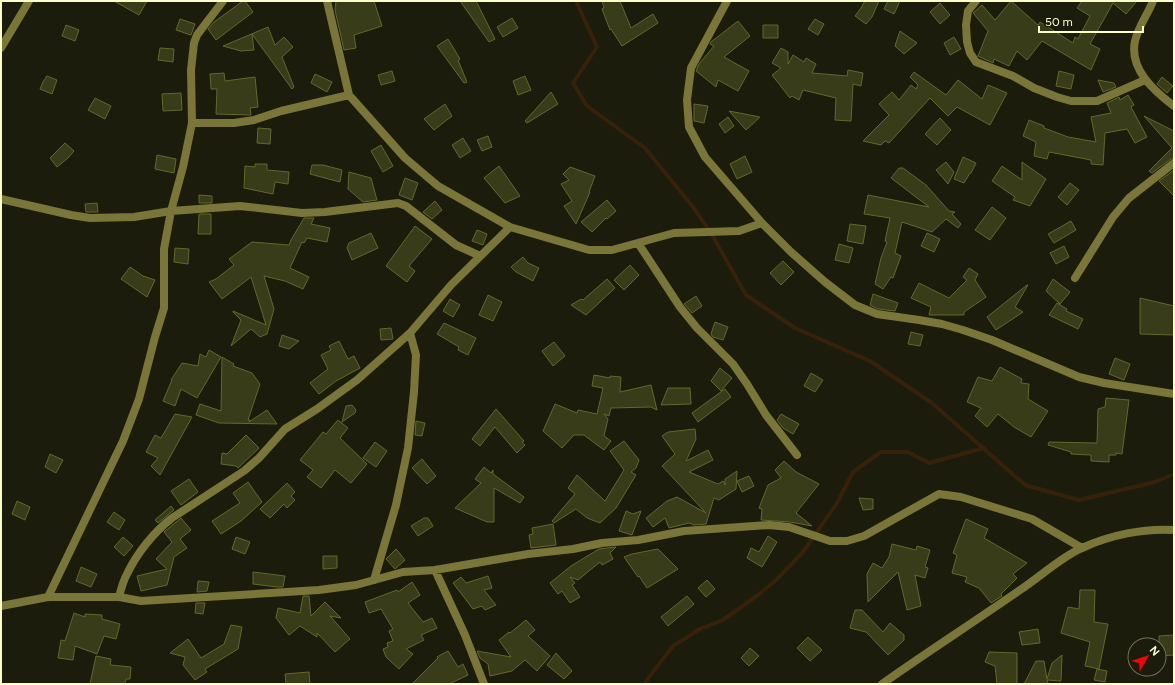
<svg xmlns="http://www.w3.org/2000/svg" width="1175" height="685" font-family="Figtree,sans-serif">
<style>
.lines{fill:none;stroke-linecap:round;stroke-linejoin:round}
.stream{stroke:#37210a;stroke-width:4}
.building{fill:#393c18;stroke:#63682b}
.street{stroke:#7a7538;stroke-width:8}
</style>
<rect width="100%" height="100%" fill="#1b1c0c"/>
<g class="lines">
<path class="stream" d="M576,1L597,47L573,83L587,106L645,148L693,207L711,233L746,295L795,328L870,361L932,403L1025,485L1079,500L1155,482L1174,474
M645,684L649,677L673,646L700,629L723,620L758,595L776,580L803,552L837,503L853,472L881,452H908L929,463L984,448"/>
</g>
<path class="building" d="M114,1H147L139,15Z
M243,1H245L253,12L216,40L208,29L214,22Z
M336,1H374L382,26L354,35L356,48L344,50L335,10Z
M460,1H476L495,39L489,42Z
M602,1H620L631,28L653,14L658,23L622,46L611,29L610,30L602,9L604,8Z
M865,1H879L872,17L866,24L855,16L861,8Z
M888,1H900L894,14L884,9Z
M1011,1L1038,25L1040,22L1073,43L1075,37L1078,39L1090,16L1077,8L1082,1H1137L1126,14L1113,3L1090,44L1100,49L1091,70L1042,41L1027,60L1017,51L1009,66L994,59L993,63L980,57L978,56L988,31L973,13L982,5L995,20Z
M940,3L950,15L940,24L930,12Z
M512,18L518,28L503,37L497,27Z
M180,19L195,24L191,35L176,30Z
M815,19L824,24L818,35L808,29Z
M738,21L750,36L724,57L749,71L738,91L718,80L716,87L696,71L699,64L714,46L710,44L711,42Z
M66,25L79,30L75,41L62,36Z
M763,25H778V38H763Z
M268,27L275,45L284,37L293,47L282,57L294,87L292,89L252,34L254,50L241,51L223,46Z
M900,31L917,43L904,54L895,46Z
M954,37L961,49L950,55L944,43Z
M448,39L460,59L458,60L467,82L464,83L437,46Z
M160,48L174,49L173,62L158,60Z
M781,48L788,52V64L793,55L804,62L806,58L816,64L812,73L847,76L848,70L863,73L861,86L853,84L851,121L835,120L836,98L803,90L799,100L792,96L790,98L772,75L781,68L772,63Z
M392,71L395,81L381,85L378,75Z
M1059,71L1074,75L1071,89L1056,86Z
M914,72L946,95L958,80L982,99L988,85L1007,93L990,125L957,107L948,116L930,98L889,143L885,141L881,145L863,141L889,115L879,104L892,92L899,100L911,85L916,89L918,85L910,77Z
M224,73L225,81L255,77L258,107L250,108L251,115L216,114L217,89H211L210,74Z
M315,74L332,82L327,92L311,83Z
M47,76L57,80L52,94L40,89L43,82Z
M525,76L531,90L518,95L513,81Z
M1162,77L1173,86L1167,93L1157,84Z
M1098,80L1114,83L1116,87L1103,92Z
M551,92L558,104L527,123L525,121Z
M181,93L182,110L163,111L162,94Z
M1128,95L1134,105L1131,107L1147,137L1135,143L1127,129L1105,133L1103,165L1091,164V160L1049,152L1047,159L1034,156L1036,142L1023,136L1029,120L1044,126V128L1068,137L1096,142L1091,117L1111,113L1107,103L1119,97L1120,100Z
M95,98L111,106L105,119L88,110Z
M445,104L452,116L434,130L424,119Z
M694,104L708,106L704,123L694,121Z
M729,111L760,117L746,130Z
M1144,116L1174,131V158L1171,159L1152,173L1149,171L1172,148Z
M728,117L734,126L725,133L719,124Z
M940,118L951,130L937,145L925,134Z
M258,128L271,129L270,144L257,143Z
M488,136L492,147L482,151L477,140Z
M463,138L471,151L460,158L452,145Z
M65,143L74,151L68,158L57,167L50,158Z
M381,145L393,166L383,172L371,151Z
M157,155L176,159L174,173L155,169Z
M745,156L752,172L737,179L730,164Z
M963,157L976,163L971,173H970L964,183L954,179Z
M946,162L954,172L948,184L936,170Z
M1022,162L1046,179L1030,206L1013,200L1015,197L992,181L1002,166L1022,180Z
M255,164H267V170L289,172L288,184L275,182L273,194L244,188L245,166L255,167Z
M312,165H323L342,170L340,182L310,174Z
M499,166L520,196L505,203L484,178Z
M570,167L595,176L589,192H590L576,224L564,206L572,201L561,184L569,180L563,174Z
M899,168H903L926,185L949,211L955,212L952,214L961,224L958,228L946,219L932,232L902,222L895,253L901,256L893,278L891,277L883,289L875,284L881,258L887,242L885,241L890,218L864,214L868,195L929,207L891,178Z
M1174,170V196L1159,181Z
M349,172L371,178L377,200L363,202L348,189Z
M405,178L418,183L412,200L399,195Z
M1070,183L1079,190L1067,205L1058,197Z
M199,195L212,196V203H199Z
M607,200L616,211L607,219L606,218L592,232L581,222Z
M435,201L442,210L432,219L423,212Z
M97,203L98,212H86L85,204Z
M992,207L1006,218L990,240L975,230Z
M199,214H211V234H198Z
M304,218H314L311,224L330,228L327,242L307,238L304,243L302,242L290,268L309,277L303,289L285,281L264,276L274,309L267,334L260,337L251,329L231,346L241,320L233,312V311L266,325L251,277L222,299L209,282L216,279L234,265L229,259L252,242L289,245L291,240Z
M1071,221L1076,230L1054,243L1048,234Z
M850,224L866,226L863,244L847,241Z
M415,226L432,239L409,266L415,271L407,282L386,266Z
M477,230L487,234L483,245L472,241Z
M371,233L378,248L352,260L347,248L349,243Z
M927,233L940,239L934,252L921,246Z
M839,244L853,248L849,263L835,260Z
M1064,246L1069,257L1056,264L1050,253Z
M175,248L189,249L188,264L174,262Z
M523,257L528,263L539,268L533,281L516,272L511,267Z
M783,261L794,272L781,285L770,273Z
M630,265L639,275L624,290L614,280Z
M130,267L143,276L155,280L147,297L121,279Z
M969,268L978,274L975,280L986,297L964,312V315H929L931,307L911,298L919,283L949,298L967,280L963,277Z
M607,279L615,288L586,315L571,305L581,299L583,300Z
M1053,279L1070,292L1060,304L1046,291Z
M1027,285H1028L1015,307L1023,312L996,330L987,317Z
M873,294L898,303L895,311L878,309L870,305Z
M488,295L502,302L493,321L479,315Z
M696,296L702,306L692,313L684,304Z
M1140,298L1174,306V335L1140,334Z
M450,299L460,305L453,317L443,311Z
M1057,303L1067,309L1066,311L1083,319L1078,329L1049,315Z
M715,322L728,327L723,340L713,337L711,334Z
M444,323L476,338L468,355L458,350L459,347L437,334Z
M391,328L393,339L381,340L380,329Z
M911,332L923,335L920,346L908,344Z
M282,335L299,341L289,349L279,346Z
M339,341L348,359L354,356L360,368L336,381L319,394L310,383L328,369L321,355L331,350L329,346Z
M554,342L565,356L553,366L542,351Z
M209,350L221,357L197,398L181,389L175,406L163,401L172,380H171L182,363L198,366L200,354L206,357Z
M222,357L234,364L233,366L252,373L260,384L248,420H250L249,422L267,410L277,424L219,423L196,415L200,404L221,411Z
M1115,358L1130,364L1124,380L1109,374Z
M1000,367L1022,379L1021,383L1029,384L1028,399L1048,411L1031,437L1014,427L998,414L987,427L975,416L981,408L967,402L978,377L992,381Z
M720,368L732,378L721,391L711,381Z
M811,373L823,380L815,392L804,386Z
M594,375L610,378V376L621,377L620,392L651,385L657,410L651,407L611,408L609,416L604,414L608,419L604,436L611,441L604,450L584,435H574L562,448L543,431L555,404L577,413L578,410L597,414L603,388L592,386Z
M668,388H690L691,404L661,405Z
M725,389L731,397L698,422L692,413Z
M1106,398L1129,400L1122,454L1116,453V455H1109V462L1091,461V455L1071,454V452L1048,445L1049,442L1097,443L1098,409L1105,407Z
M352,405L356,410L355,413L342,422L346,406Z
M496,409L524,441L522,442L525,445L517,453L495,427L480,446L472,439Z
M175,414L192,417L160,475L151,466L158,458L146,452L155,435L161,438Z
M781,414L799,424L793,434L783,428L777,420Z
M338,420L348,428L340,438L367,464L351,483L335,470L321,488L307,477L313,470L300,460L323,432L326,434Z
M416,421L425,423L422,436L415,435Z
M695,429L696,439L686,461L708,450L713,460L689,472L718,484L723,481L725,485V479L737,471L736,489L719,500L714,498L706,524L694,525L689,523L669,528L665,518L653,527L646,518L667,501L677,497L706,513L662,466L675,454L662,436L668,432Z
M246,435L259,448L238,468L236,466L221,464L222,453L227,454Z
M624,441L639,460L636,468L631,472L636,475L616,508L600,523L587,518L576,509L554,523L552,521L575,494L568,488L577,475L605,501L624,470L610,451Z
M375,442L387,451L376,467L363,458Z
M50,454L63,460L56,473L45,467Z
M422,459L436,476L427,484L412,468Z
M784,461L796,472L819,484L796,513L812,526L790,522L761,520L762,509L759,508L768,485L781,478L775,470Z
M484,467L491,473L493,470V474L524,497L520,503L494,488V522H487L455,508L481,483L475,479Z
M749,476L754,486L742,492L737,481Z
M189,479L198,492L181,505L171,491Z
M248,482L262,502L241,521L221,534L212,521L240,503L233,493Z
M287,483L295,492L291,496L295,500L287,508L284,504L270,518L260,509Z
M859,498L873,499V509L863,510Z
M17,501L30,507L25,520L12,514Z
M171,506L174,510L158,523L155,520Z
M626,511L633,514L641,511L632,535L619,531Z
M114,512L125,520L119,530L107,522Z
M181,518L191,530L180,539L187,548L174,557L167,585L141,591L137,576L167,569L156,559L172,542L164,532Z
M424,518H428L433,526L418,536L411,526Z
M966,519L988,529L984,538L1027,563L1013,574L1017,578L1001,594L1002,596L991,603L979,588L965,582L967,577L952,573L957,555L953,553Z
M553,524L556,545L531,548L529,535L533,534L532,528Z
M768,536L777,542L762,567L747,558L751,548L759,552Z
M123,537L133,546L124,556L114,547Z
M236,537L250,542L245,554L232,549Z
M892,544L916,550L917,546L930,550L925,567L928,568L925,578L915,575L921,606L907,610L898,572L868,602L867,574L873,563L882,568L889,557Z
M616,547L610,553L613,559L602,565L600,562L578,580L570,577L575,583L572,585L580,597L570,603L562,591L558,594L550,583L571,566L599,549Z
M396,549L405,560L395,569L386,559Z
M658,549L678,569L647,588L639,576L638,577L624,557L632,554Z
M323,556H337V568L323,569Z
M81,567L97,574L91,587L76,581Z
M253,572L285,576L283,587H277L253,584Z
M488,576L492,588L484,590L496,605L485,610L482,606L473,609L453,583L461,577L466,583Z
M707,580L715,589L706,597L698,588Z
M198,581L209,582L207,591L197,592Z
M412,582L420,595L408,603L423,622L432,618L437,628L421,635L424,640L406,649L413,654L399,669L386,657L383,649L388,647L387,643L393,641L389,631L393,629L381,609L369,613L365,602L397,590L398,592Z
M1080,590H1095L1094,622L1108,624L1099,669L1085,666L1090,642L1061,633L1068,607L1079,609Z
M303,596H309L311,616L325,602L341,618L330,616L350,639L335,652L317,633V637L300,626L289,635L276,618L278,608L300,613Z
M687,596L694,604L668,626L661,617Z
M196,603H205L203,614L195,613Z
M855,610H862L883,632L890,623L904,635V640L888,655L866,632L850,628Z
M74,613L85,617V614L102,615V619L120,624L116,639L104,636L97,654L75,646L73,660L58,658L61,640L65,641Z
M526,620L535,630L528,636L550,656L537,671L525,660L512,671L490,676L488,664L480,658L477,651L511,657L499,640L509,632L510,633Z
M231,625L242,627L238,649L205,669L207,672L195,680L183,665L185,657L170,653L188,639L201,658L224,644Z
M1038,629L1040,643L1022,645L1019,632Z
M1174,635V655L1159,656V636Z
M808,637L822,650L810,661L797,648Z
M750,648L759,656L749,666L741,658Z
M448,651L458,667L463,664L468,675L449,684H412L438,658L437,657Z
M989,652L1017,653V684H997L995,666L985,662Z
M556,653L572,671L564,679L547,665Z
M1062,655L1061,681L1047,680L1048,684H1024L1036,661H1044L1047,679L1052,663Z
M96,656L111,659L110,665L131,667L130,679H126L125,684H90Z
M1097,669L1107,671L1105,682L1094,680Z
M309,672L310,684H286L285,674Z"/>
<g class="lines">
<path class="street" d="M327,1L349,95
M727,1L691,68L687,100L689,127L705,157L762,223L791,252L825,282L855,305L877,314L919,320L942,324L963,330L992,340L1079,377L1104,383L1174,394
M976,1L968,11L966,25L967,42L970,53L976,62L1013,76L1034,88L1057,97L1071,101H1097L1145,80
M1153,1C1148,14 1138,27 1135,41C1129,69 1154,91 1174,106
M1,48L29,1
M192,123H234L254,120L281,111L349,95L405,158L438,186L510,227
M1,199L71,215L90,218L134,217L171,211L240,206L302,213L325,212L398,203L406,206L456,245L480,256
M638,243L680,307L697,328L733,364L747,384L766,415L797,455
M1075,278L1113,217L1129,198L1174,163
M435,570L465,635L484,684
M374,580L396,505L408,448L414,392L416,355L410,333
M48,597L123,441L139,399L155,337L164,308V249L171,211L183,167L192,123L191,70L194,43L197,35L223,1
M119,597C121,589 123,581 127,574C137,553 154,532 172,518L244,471L259,458L285,429L317,409L357,380L410,333L451,285L510,227L589,250H612L674,233L739,231L762,223
M1,606L48,597H119L141,601L319,590L356,585L403,572L435,570L528,554L573,549L602,543L638,540L684,531L769,525L789,527L830,541H847L864,536L939,494L961,497L1032,519L1082,548
M882,684C927,652 974,622 1020,590C1040,577 1061,557 1082,548C1110,535 1144,528 1174,530"/>
</g>
<rect width="1175" height="685" fill="none" stroke="#fdfec8" stroke-width="4"/>
<g transform="translate(1147 657) rotate(51)"><circle r="19" fill="#1b1c0c" stroke="#757657"/>
<path d="M0-3L7 15L0 10L-7 15Z" fill="#eb0609"/>
<text y="-6" font-size="11" font-weight="bold" text-anchor="middle" fill="#fdfec8">N</text>
</g>
<path d="M1039 26v6h104v-6" fill="none" stroke="#fdfec8" stroke-width="2"/>
<text x="1045" y="26" font-size="12" fill="#fdfec8" stroke="#1b1c0c" stroke-width="3" paint-order="stroke">50 m</text>
</svg>
